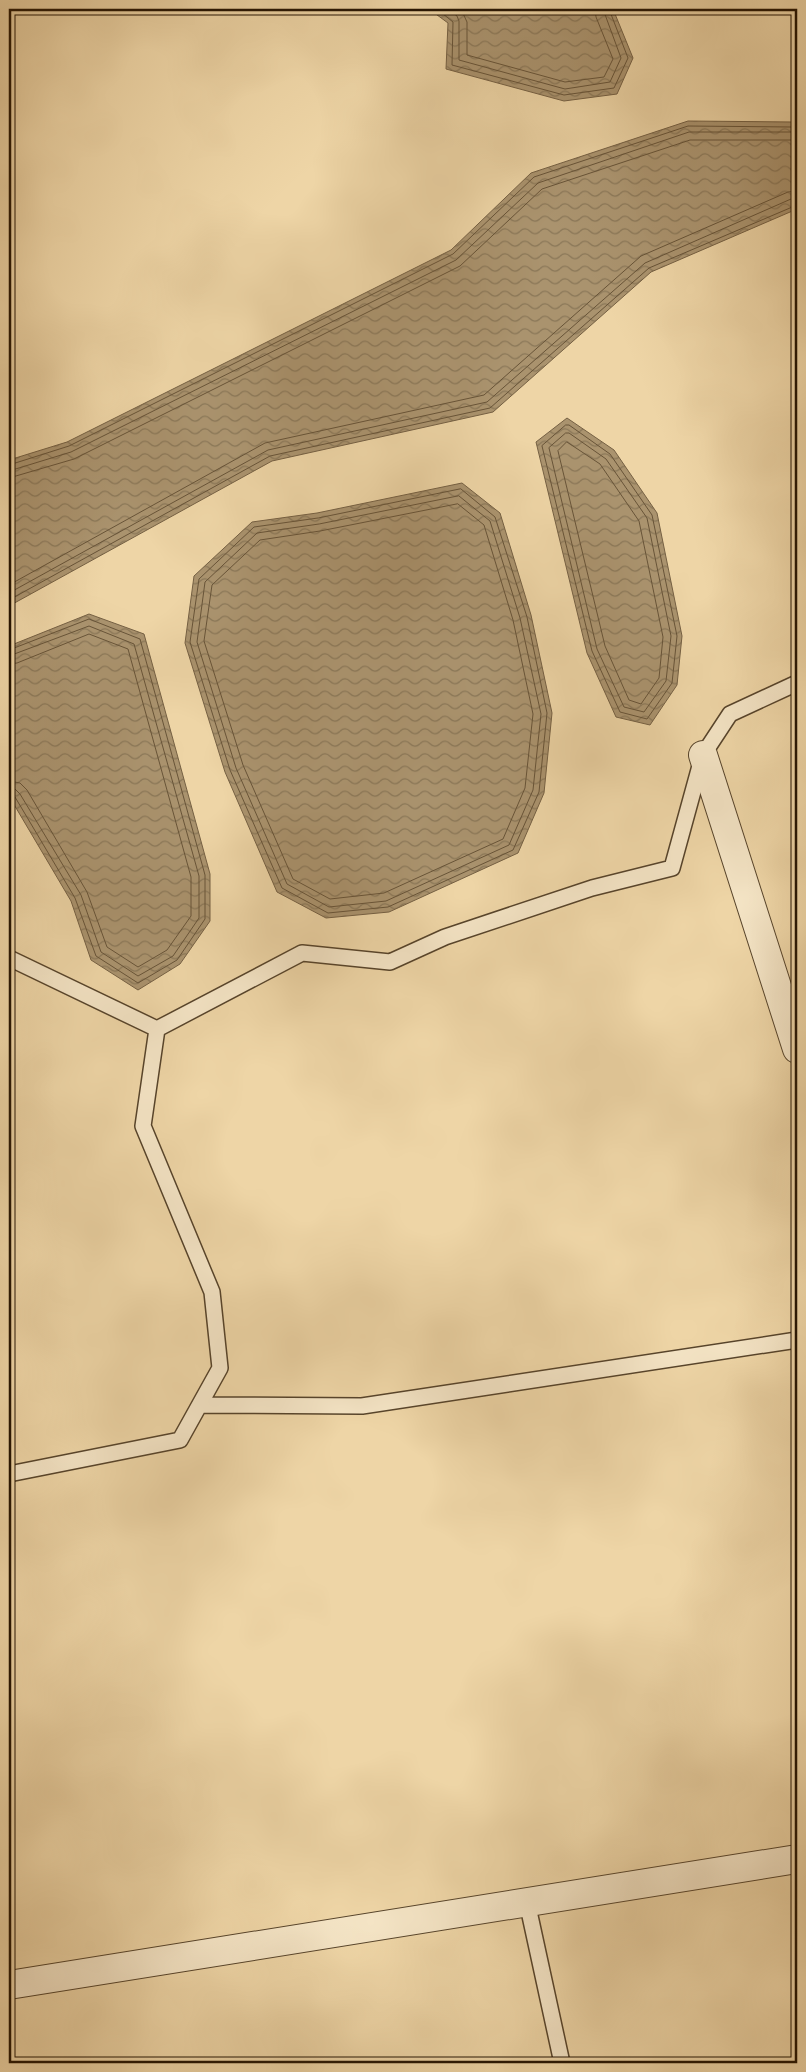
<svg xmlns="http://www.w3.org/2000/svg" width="806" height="2072" font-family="'IM FELL French Canon',serif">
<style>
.water{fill:url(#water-waves);stroke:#756043}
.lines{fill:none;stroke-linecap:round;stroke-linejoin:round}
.shore{stroke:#685438;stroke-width:1}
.lane-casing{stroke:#57442b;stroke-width:18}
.street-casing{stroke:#57442b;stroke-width:30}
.lane{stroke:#f4e4c5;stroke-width:15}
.street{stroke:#f4e4c5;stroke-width:28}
</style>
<defs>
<pattern id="water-waves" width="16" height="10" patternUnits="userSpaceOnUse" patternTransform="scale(1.25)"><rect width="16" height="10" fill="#aa936e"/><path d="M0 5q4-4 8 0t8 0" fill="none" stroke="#8a7758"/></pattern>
</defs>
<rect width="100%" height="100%" fill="#eed5a6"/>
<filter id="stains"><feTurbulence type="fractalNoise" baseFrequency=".004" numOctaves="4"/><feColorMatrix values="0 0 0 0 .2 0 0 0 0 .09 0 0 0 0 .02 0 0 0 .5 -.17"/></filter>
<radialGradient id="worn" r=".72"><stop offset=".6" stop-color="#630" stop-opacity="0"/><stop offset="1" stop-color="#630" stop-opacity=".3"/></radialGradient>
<path class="water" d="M429,9H613L633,58L617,94L564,101L446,69L448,23Z
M797,119V209L651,272L493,412L272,461L9,606V460L67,442L451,250L531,173L688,121L793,122Z
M567,418L614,450L657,513L682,636L677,685L650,725L616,717L587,653L536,442Z
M462,483L500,513L531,615L552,713L544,793L518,853L389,912L326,918L277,892L225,772L185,643L194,576L252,522L317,513Z
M89,614L144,634L210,874V921L180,964L138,990L91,960L71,901L9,796V646Z"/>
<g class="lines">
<path class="shore" d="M437,9L453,22L452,65L564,95L614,88L628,58L609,9
M448,9L457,16L459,21V60L565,89L610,82L621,58L603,9
M461,9L467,22V55L565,82L604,77L613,59L596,17L595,9
M566,425H569L610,454L652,515L677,636L672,683L647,719L620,712L592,651L542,446Z
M566,433H569L606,459L647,518L671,636L666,681L644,712L624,707L597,649L549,448Z
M567,442L600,464L639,521L663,637L659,678L641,704L629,700L605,646L558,451Z
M9,465L69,446L453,254L534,177L688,126L792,127L797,125
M9,471L71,452L456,260L538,183L689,132H797
M9,478L74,459L460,266L542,189L690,140H797
M461,489L495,517L527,617L547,713L539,792L513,850L388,907L328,913L282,888L230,770L190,642L199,579L254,527L318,518Z
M459,496L490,521L520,618L541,714L533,790L509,845L386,901L329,907L287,884L236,768L197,642L205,582L257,533L319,524Z
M458,504L484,525L513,620L533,714L525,788L503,839L384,893L330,899L293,879L243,765L204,641L212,585L260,540L320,531Z
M9,585L265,443L484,395L641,256L788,192L797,191
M9,593L268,450L487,402L645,263L791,199L797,198
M9,600L270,456L490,408L649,268L797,205
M9,650L89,619L140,639L205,875V919L177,960L138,983L96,956L75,898L15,797L9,795
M9,656L89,626L134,644L199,876V918L173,956L138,976L101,952L81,895L20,794L15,789L9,788
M9,664L17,663L89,634L128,649L191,877V916L167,950L138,967L107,947L87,892L27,790L20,783L9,781"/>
<g class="lane-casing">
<path id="lane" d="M9,958L157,1029
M200,1405L362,1406L797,1340
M9,1474L180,1440L220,1368L212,1292L143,1126L157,1029L302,953L390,962L445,937L592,888L672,868L703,755L730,714L797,683
M527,1902L562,2063"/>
</g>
<g class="street-casing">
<path id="street" d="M703,755L797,1049
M9,1985L797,1859"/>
</g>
<use href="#lane" class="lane"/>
<use href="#street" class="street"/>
</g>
<rect width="806" height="2072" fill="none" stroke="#eed5a6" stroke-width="30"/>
<rect x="10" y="10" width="786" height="2052" fill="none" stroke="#251402" stroke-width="2.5"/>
<rect x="15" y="15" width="776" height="2042" fill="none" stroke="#251402"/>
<rect width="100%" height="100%" filter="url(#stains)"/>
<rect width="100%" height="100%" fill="url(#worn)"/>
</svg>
